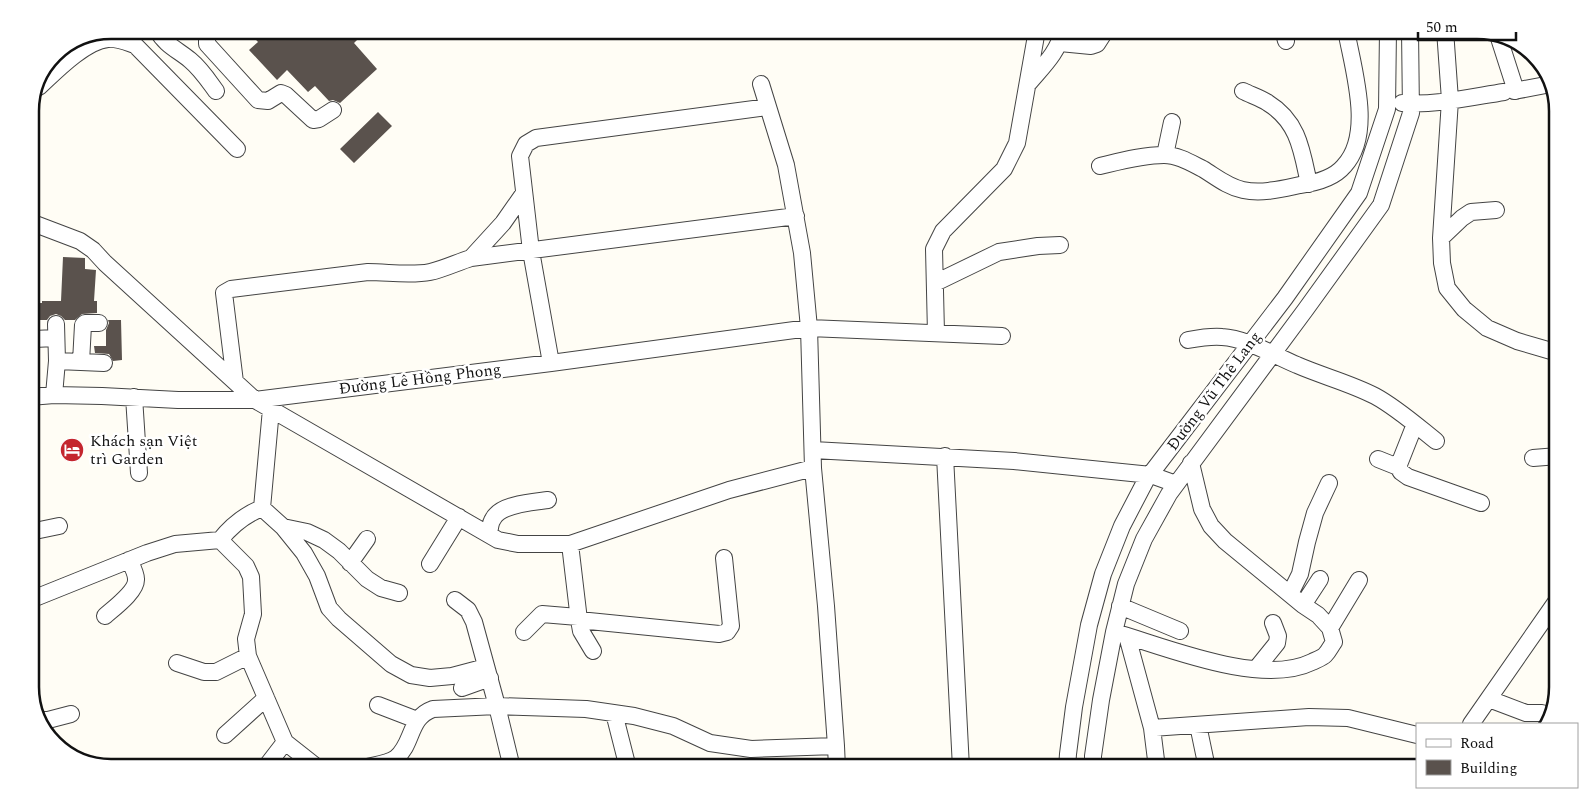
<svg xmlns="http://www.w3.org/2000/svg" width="1588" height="798" font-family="Spectral,serif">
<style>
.building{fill:#5a524d}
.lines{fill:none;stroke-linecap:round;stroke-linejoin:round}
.minor-casing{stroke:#444;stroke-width:18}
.minor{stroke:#fff;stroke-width:16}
.labels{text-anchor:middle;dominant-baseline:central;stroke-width:5;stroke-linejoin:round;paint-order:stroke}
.street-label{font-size:16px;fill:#111;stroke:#fff}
.poi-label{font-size:16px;fill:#111;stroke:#fff;text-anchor:start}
.rim{fill:none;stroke:#111;stroke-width:2.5}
</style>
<rect width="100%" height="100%" fill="#fffdf5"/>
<path class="building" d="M247,30H353L360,37L354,43L377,69L340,103L333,100L329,101L315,86L308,92L287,70L277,80L249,50L258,42Z
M378,112L392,126L354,163L340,149Z
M63,257L85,258V269L96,270L94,301H97V313L82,314L75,320H65L61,316L56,314L50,316L47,320H30V303H42V301H61Z
M108,320H121L122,360L113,361L109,354L95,353L94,346H106V330L109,323Z"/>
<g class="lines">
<g class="minor-casing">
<path id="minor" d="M157,30C165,45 178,50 190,60C201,69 208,80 216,91
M212,30L207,38V44L258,100L268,101L281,93L286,95L313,120L319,119L333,110
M1283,30L1286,41
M1445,30L1450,100L1441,238L1442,263L1447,288L1464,309L1487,328L1517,341L1558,353
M1498,35L1516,91
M1060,43L1091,46L1097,44L1106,30
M1028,84C1043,66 1058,53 1063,30
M39,87C55,72 85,41 108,39C117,38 126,42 135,45L237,149
M1243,91C1251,95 1261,98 1268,103C1299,122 1302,152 1309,184
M1514,91L1551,84
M1402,103C1433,106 1472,97 1504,92
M1165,155L1172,122
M1100,166C1121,161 1143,155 1164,155C1178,155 1191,163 1203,169C1216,177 1228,187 1243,190C1262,194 1281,189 1300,185C1315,183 1334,178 1344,166C1374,134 1353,69 1346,30
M30,222L80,241L93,250L105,263L255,400L498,540L518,544H570L729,490L813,468
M1441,238L1462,218L1471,212L1496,210
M471,258L503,223L524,193
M935,283L999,252L1038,246L1060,245
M936,333L934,249L943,231L1004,169L1017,143L1037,30
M34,339L56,338
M1188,340C1199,338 1211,336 1222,337C1246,338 1275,356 1297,365C1322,376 1350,383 1375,396C1397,408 1416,425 1436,441
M57,361L81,362L83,325L85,323H99
M81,362L104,363
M551,363L531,251L520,156L526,144L536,138L768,107
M235,382L224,293L231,289L368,272C388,272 410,276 430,272C444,269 458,262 471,258L796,216
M54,395L57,361L56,324
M30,397L54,395L102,396L178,400H255L551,363L809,328L1002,336
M134,397L139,473
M1415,424L1398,467L1401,472L1408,477L1481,503
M813,450L1014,461L1151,475L1176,484
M945,456L961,768
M1533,458L1558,456
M1378,459L1398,467
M262,508L283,527L307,532L324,540L339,551L367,579L381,588L399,593
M283,527L304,553L317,576L329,608L339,619L391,664L411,675L430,678L452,676L486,667
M30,532L59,526
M489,534C490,529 490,523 493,519C500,504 533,502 548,500
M220,540L246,566L251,577L253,614L246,639L248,656L285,742L265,768
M570,544L579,620L719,634L727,632L731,626L724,558
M350,563L367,539
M430,564L459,517
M1290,594L1300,574L1307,542L1315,513L1329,483
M30,600L147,553L175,544L220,540C232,525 244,515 262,508L271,409
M455,600L468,610L474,622L497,706L512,768
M1303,605L1320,579
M1120,606L1180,631
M105,616C114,608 137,591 136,579C136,573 132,566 129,560
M579,620L581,631L593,651
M1330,628L1359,580
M524,632L542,614L578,617
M1114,632C1166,647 1261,687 1312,662C1316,660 1322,658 1325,655C1329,651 1331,646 1334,642L1330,628L1318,615L1303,605L1225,541L1211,526L1202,509L1191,463
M1127,636L1152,728
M177,663L204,672H216L248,656
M1256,669L1277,643L1278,636L1273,623
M462,688L490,678
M1489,699L1526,713H1542
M378,705L417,720
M614,713L628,768
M40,720H48L71,714
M1471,724L1558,599
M1198,725L1207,768
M225,735L266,698
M285,742L318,768
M836,746L837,768
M363,768C373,765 388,764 396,758C414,743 408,718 433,709L497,706L586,709L634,716L673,726L710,743L751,749L836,746L826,606L813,468L809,328L802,253L786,165L761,84
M1067,768L1068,754L1074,707L1089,625L1103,574L1122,526L1146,480L1285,298L1359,193L1387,109L1388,30
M1093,768V756L1101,700L1114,632L1126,584L1144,539L1169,494L1306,309L1381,205L1411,113L1410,30
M1157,768L1152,728L1309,717L1348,718L1417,735"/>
</g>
<use href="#minor" class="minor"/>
</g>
<defs>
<g id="hotel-disc" transform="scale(1.25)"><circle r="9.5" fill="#c4262e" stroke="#fff"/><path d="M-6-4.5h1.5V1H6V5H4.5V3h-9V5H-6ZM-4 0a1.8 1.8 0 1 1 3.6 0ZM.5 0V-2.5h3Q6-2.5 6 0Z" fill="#fff"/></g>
</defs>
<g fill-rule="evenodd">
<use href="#hotel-disc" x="72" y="450"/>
</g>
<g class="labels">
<g class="street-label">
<text transform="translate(420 379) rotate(-7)">Đường Lê Hồng Phong</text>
<text transform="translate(1214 391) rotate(-53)">Đường Vũ Thê Lang</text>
</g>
<g class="poi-label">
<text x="90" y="441">Khách sạn Việt<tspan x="90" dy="18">trì Garden</tspan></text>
</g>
</g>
<path d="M0 0H1588V798H0ZM111 39H1477A72 72 0 0 1 1549 111V687A72 72 0 0 1 1477 759H111A72 72 0 0 1 39 687V111A72 72 0 0 1 111 39Z" fill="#fff" fill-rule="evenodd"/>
<path class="rim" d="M111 39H1477A72 72 0 0 1 1549 111V687A72 72 0 0 1 1477 759H111A72 72 0 0 1 39 687V111A72 72 0 0 1 111 39Z"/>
<rect x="1416" y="723" width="162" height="65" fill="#ffffff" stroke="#a0a0a0"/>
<rect x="1426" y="739" width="25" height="8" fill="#ffffff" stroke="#a0a0a0"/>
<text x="1460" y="748" font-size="15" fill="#111111">Road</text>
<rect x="1426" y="760" width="25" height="15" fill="#5a524d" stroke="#a0a0a0"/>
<text x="1460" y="773" font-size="15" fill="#111111">Building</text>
<path d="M1418 32v8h98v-8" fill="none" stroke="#111111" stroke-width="2.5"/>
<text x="1426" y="32" font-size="15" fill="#111111" stroke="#ffffff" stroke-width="4" paint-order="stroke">50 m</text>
</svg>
